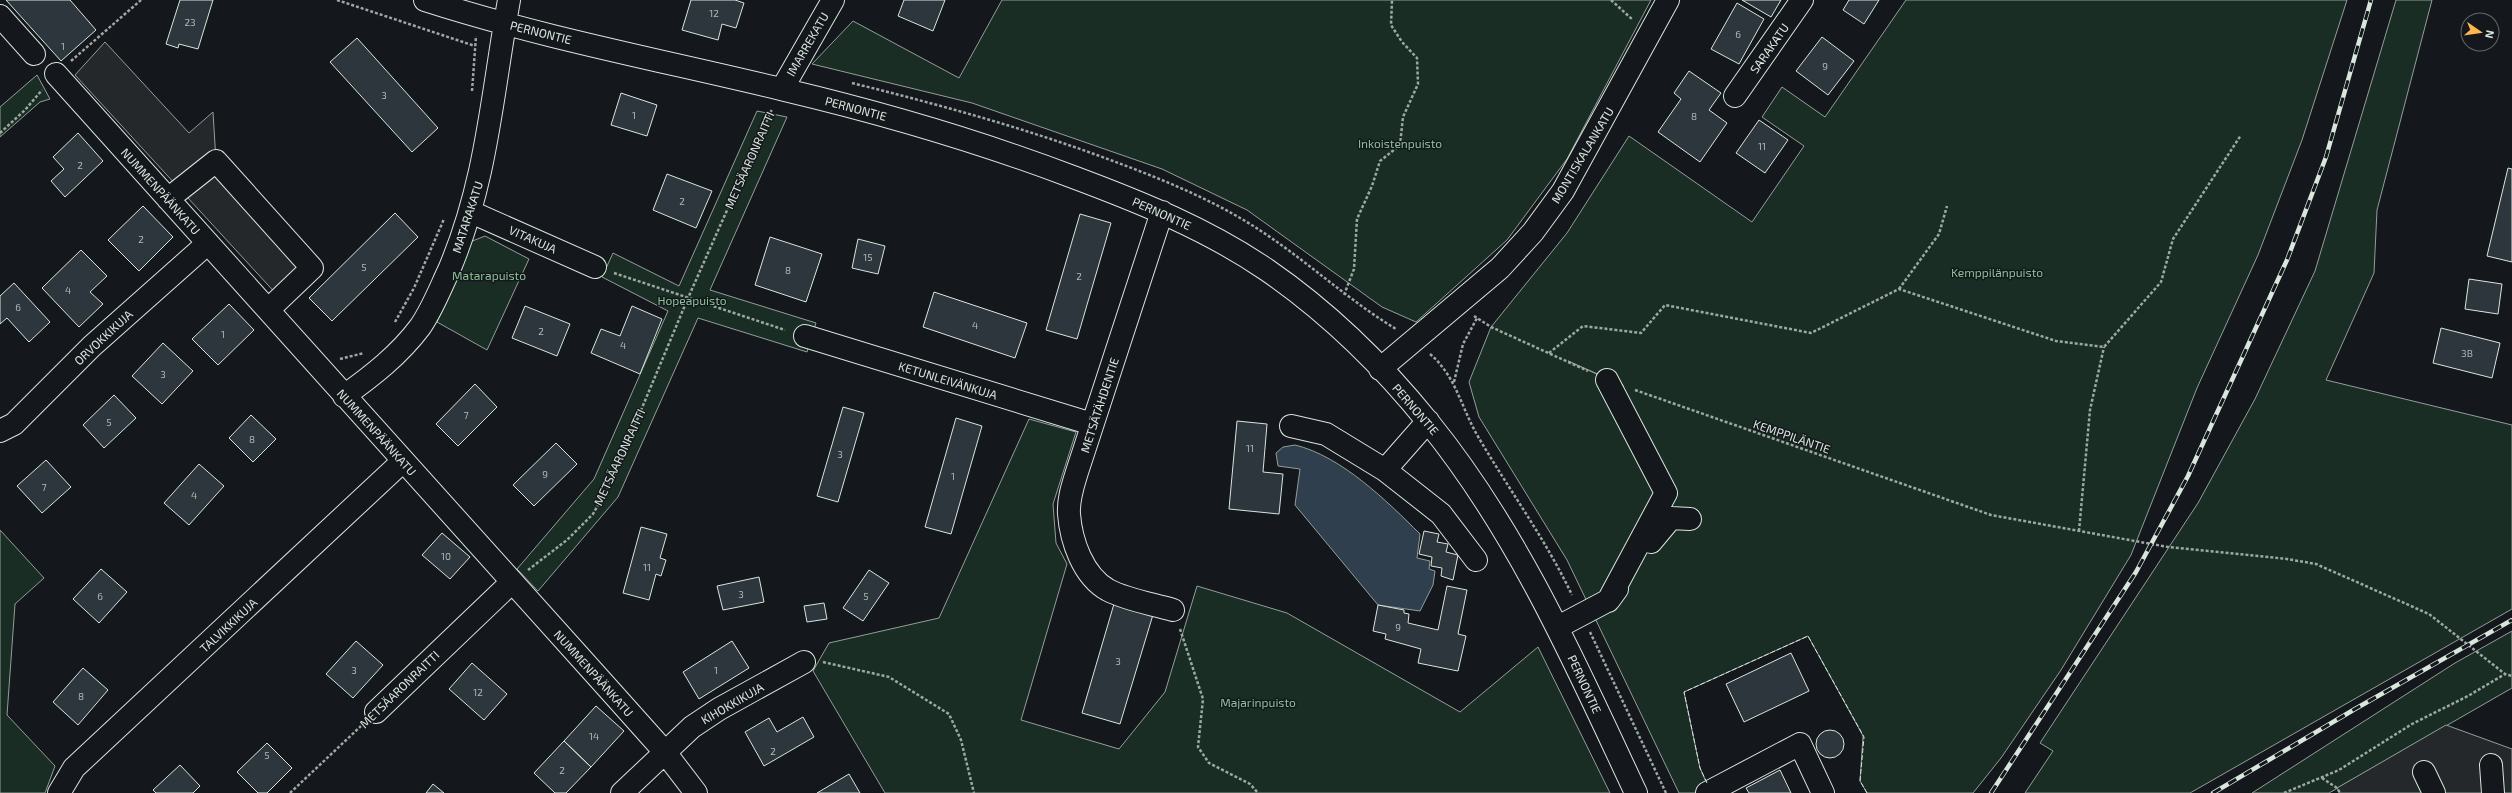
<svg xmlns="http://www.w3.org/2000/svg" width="2512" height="793" font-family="'Exo 2',sans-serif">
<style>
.green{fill:#1a2d24;stroke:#939e99;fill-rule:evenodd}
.parking{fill:#24282b;stroke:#939e99}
.water{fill:#2f3f4d;stroke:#939e99}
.building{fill:#2c363c;stroke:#d8e6dc}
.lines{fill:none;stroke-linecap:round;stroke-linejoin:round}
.minor-casing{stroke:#d8e6dc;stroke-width:24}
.path{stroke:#9da8a2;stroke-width:2.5;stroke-dasharray:3 2;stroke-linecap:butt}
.minor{stroke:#14181c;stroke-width:22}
.rail-casing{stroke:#d8e6dc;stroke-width:4.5}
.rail{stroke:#14181c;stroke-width:3;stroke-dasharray:9;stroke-linecap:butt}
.fence{stroke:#d8e6dc;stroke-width:1;stroke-dasharray:5 2;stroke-linecap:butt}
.labels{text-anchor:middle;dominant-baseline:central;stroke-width:3;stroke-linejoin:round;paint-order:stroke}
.number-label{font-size:10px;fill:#adbab4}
.street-label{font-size:12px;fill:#d8e6dc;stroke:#14181c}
.park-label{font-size:12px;fill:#8ac095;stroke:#14181c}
</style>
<rect width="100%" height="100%" fill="#14181c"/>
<path class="green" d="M1002,0H1651L1567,159L1507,240L1416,322L1382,307L1247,210L1162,169L972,103L812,64L853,21L959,78Z
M1906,0H2347L2302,140L2258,255L2197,388L2131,555L2061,670L2001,758L1973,793H1867L1860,781L1863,736L1808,636L1684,692L1700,768L1711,793H1679L1567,560L1479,417L1469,382L1491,327L1567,233L1629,136L1752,222L1804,146L1762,117L1782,87L1825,117ZM1568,361L1623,385V386Z
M2396,0H2432L2377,210L2374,273L2326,380L2512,425V609L2190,793H2025L2053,751L2040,743L2198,503L2255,399L2315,271Z
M37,75L50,99L40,102L0,137V107Z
M757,111L787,117L710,290L816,323L807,352L698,318L618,497L538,591L517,569L594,479L668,311L602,277L613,253L679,286Z
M485,236L529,259L487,350L437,322L470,242Z
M1029,419L1076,432L1053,504L1056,543L1067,564L1021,720L1119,749L1165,692L1197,586L1287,613L1460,712L1538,647L1610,793H885L813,671L829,643L939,618Z
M0,530L44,578L15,604L7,715L55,766L45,793H0Z
M2512,631V688L2329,793H2252L2455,663Z"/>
<path class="parking" d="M105,42L189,133L213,112L216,161L312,268L279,297L75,75Z
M2446,725L2512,749V793H2340L2337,788Z"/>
<path class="water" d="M1295,445C1341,456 1387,501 1420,534L1417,558L1430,561L1429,569L1435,571L1433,585L1420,611L1378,605L1295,505L1300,469L1278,466L1276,453L1283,447Z"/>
<path class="building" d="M6,0H70L96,30L61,61Z
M180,0H213L198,49L179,44L178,48L166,44Z
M691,0H735L744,3L736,28L722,24L718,40L682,30Z
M904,0H945L933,31L898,16Z
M1742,0H1781L1771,17Z
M1849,0H1879L1864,24L1843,10Z
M1737,3L1764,19L1739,64L1711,49Z
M1822,37L1854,61L1828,95L1796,71Z
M357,38L438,128L412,152L330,62Z
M1689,71L1721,93L1709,110L1727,123L1700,162L1658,132L1681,99L1674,93Z
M621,93L657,105L647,136L611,125Z
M1759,120L1788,140L1765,173L1736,153Z
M78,133L103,161L65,197L51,181L64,169L53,157Z
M2508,168L2512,169V262L2487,256Z
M667,174L712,191L696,228L653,210Z
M143,206L173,237L139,271L108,240Z
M395,213L418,237L332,321L309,298Z
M1080,214L1111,223L1077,339L1046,330Z
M770,237L822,254L806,302L755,285Z
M858,239L885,246L878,274L852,268Z
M81,250L107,276L90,292L103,304L79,327L42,288Z
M2469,279L2502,284L2498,314L2465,309Z
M14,283L50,322L29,342L7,318L0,324V296Z
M934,292L1027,323L1015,358L923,327Z
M229,304L254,330L218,365L192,339Z
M525,306L570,324L557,356L512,338Z
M632,306L662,319L640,374L591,353L601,329L620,336Z
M2441,328L2500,343L2492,378L2433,363Z
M163,343L193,371L162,404L132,376Z
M475,384L497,407L458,446L436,424Z
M114,395L136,418L104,448L83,425Z
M843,407L864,413L838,502L817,496Z
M251,415L276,439L253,462L229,438Z
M956,418L982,426L951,534L925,527Z
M1237,421L1267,424L1263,472L1283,474L1279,514L1229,509Z
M556,443L577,464L534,506L513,485Z
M46,460L71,487L42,513L17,486Z
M199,464L224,486L189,525L164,503Z
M641,527L667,534L660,558L666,560L661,576L656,574L649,600L623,593Z
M1424,531L1439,534L1437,542L1448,544L1446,552L1458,555L1453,580L1441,576L1442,568L1431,566L1432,557L1419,554Z
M442,533L470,557L450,579L422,555Z
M101,569L127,592L99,623L73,599Z
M869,570L889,583L863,621L843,608Z
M759,577L764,602L723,610L717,586Z
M1447,586L1467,590L1458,634L1466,636L1458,671L1418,663L1421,649L1385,639L1386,634L1373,631L1378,605L1404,610V613L1409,614L1408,623L1438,630Z
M1116,597L1155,608L1120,724L1082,713Z
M824,603L827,619L807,622L804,606Z
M356,641L383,665L353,698L326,674Z
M732,641L749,668L699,699L683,672Z
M1791,653L1809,691L1744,722L1726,684Z
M472,663L507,694L484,720L449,689Z
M83,668L108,690L78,725L53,702Z
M596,706L624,731L591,767L564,741Z
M803,717L814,737L764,766L745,732L769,718L777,732Z
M1816 744a14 14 0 1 1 28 0a14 14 0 1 1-28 0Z
M564,741L591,767L566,793H555L534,773Z
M267,743L292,768L267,793H258L237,772Z
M180,765L200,786L193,793H156L153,790Z
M1780,770L1791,793H1749L1746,788Z
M849,774L860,793H817Z
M433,784L444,793H426Z"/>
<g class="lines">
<g class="minor-casing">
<path id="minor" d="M425,0C543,38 665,61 785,90C882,113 978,141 1073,177C1140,202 1207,229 1267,270C1328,312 1383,366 1429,423C1519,534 1576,665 1636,793
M0,16L34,54
M56,74L614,695L664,751L696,793
M782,89L833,0
M1735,96L1802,0
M168,199L216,161L312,268L268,310
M471,212L595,267
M1162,212L1077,472C1073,485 1068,499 1069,514C1071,541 1083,576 1108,590C1127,600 1153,604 1173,610
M805,336L1092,424
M1380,369L1500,268L1533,232L1563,191L1668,0
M1607,380L1666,493L1608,601
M344,396C372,376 399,355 420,327C432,310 440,289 449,270C487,181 492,94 509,0
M1428,421L1385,470L1441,514L1476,560
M1291,426L1326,434L1385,470
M0,431L14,424L92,346L208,243
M1651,542L1671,518L1690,519
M1558,627L1609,600L1617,589
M376,712L512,582
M2491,765L2493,793
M2424,772L2434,793
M59,793L74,768L403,461
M622,793L692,727L719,709L804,662
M1707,793L1800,744L1823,793"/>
</g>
<path class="path" d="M337,0L475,46
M1611,0L1633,20
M71,61L141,0
M852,83C941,105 1028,129 1113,161C1164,180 1216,201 1261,231C1307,261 1348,300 1396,329
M472,91L476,36
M0,133L25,110L42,90
M614,273L785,330
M1899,289L1939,234L1947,206
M1344,295L1354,269L1357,219L1372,186L1380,161L1400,145L1403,117L1418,84L1417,58L1402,42L1391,25L1392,0
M1474,316L1491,327L1588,371
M395,322L414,288L444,219
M1549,353L1583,326L1641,333L1665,305L1811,333L1899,289L2056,341L2104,347L2161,282L2173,239L2241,135
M1430,354C1455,375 1461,406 1476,433C1507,487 1545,538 1572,595
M340,359L364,353
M1454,382L1463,344L1477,318
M1635,390L1991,515L2168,547L2287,559L2316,564L2429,614L2505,674
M2079,531L2090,410L2104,347
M528,570L567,540L593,514L611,482L688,298L772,109
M1180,629L1203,699L1198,747L1209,763L1250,784L1258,793
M1590,632L1666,793
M823,662L889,677L949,714L961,740L974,793
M2322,778L2337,788L2340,793
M290,793L361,726
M2284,793L2339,770L2412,724L2468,696L2505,674L2512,676"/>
<use href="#minor" class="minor"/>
<g class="rail-casing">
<path id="rail" d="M1991,793L2136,572L2188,476L2287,260L2326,157L2371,0
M2213,793L2355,709L2512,620"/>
</g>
<use href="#rail" class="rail"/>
<path class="fence" d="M1707,783L1700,768L1684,692L1808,636L1864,737L1860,781L1867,793"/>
</g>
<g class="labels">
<g class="number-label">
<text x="714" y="13">12</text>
<text x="190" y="22">23</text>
<text x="1738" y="34">6</text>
<text x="63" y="46">1</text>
<text x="1825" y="66">9</text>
<text x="384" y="95">3</text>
<text x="634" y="115">1</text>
<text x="1694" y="116">8</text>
<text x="1762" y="146">11</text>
<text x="80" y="165">2</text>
<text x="682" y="201">2</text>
<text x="141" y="239">2</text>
<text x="868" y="257">15</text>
<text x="364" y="267">5</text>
<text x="788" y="270">8</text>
<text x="1079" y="276">2</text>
<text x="68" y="290">4</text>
<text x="18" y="307">6</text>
<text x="975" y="325">4</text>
<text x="541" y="331">2</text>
<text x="223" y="334">1</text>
<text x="623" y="345">4</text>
<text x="2467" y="353">3B</text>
<text x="163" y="374">3</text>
<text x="466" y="415">7</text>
<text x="109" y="422">5</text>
<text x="252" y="439">8</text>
<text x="1250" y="448">11</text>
<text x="840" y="454">3</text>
<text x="545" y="474">9</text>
<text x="953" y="476">1</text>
<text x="44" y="487">7</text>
<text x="194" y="495">4</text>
<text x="446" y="556">10</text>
<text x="647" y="567">11</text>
<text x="741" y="594">3</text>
<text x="100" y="596">6</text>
<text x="866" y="596">5</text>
<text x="1398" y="627">9</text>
<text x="1118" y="661">3</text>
<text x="354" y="670">3</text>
<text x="716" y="670">1</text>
<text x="478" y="692">12</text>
<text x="81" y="696">8</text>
<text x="594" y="736">14</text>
<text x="773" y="751">2</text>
<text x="267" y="755">5</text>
<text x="562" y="770">2</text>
</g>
<g class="street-label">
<text transform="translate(541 32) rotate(14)">PERNONTIE</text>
<text transform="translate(807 44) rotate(-60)">IMARREKATU</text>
<text transform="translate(1769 48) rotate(-55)">SARAKATU</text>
<text transform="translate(856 108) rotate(15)">PERNONTIE</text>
<text transform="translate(1582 155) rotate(-59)">MONTISKALANKATU</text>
<text transform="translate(749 160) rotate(-66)">METSÄARONRAITTI</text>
<text transform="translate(161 191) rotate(48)">NUMMENPÄÄNKATU</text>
<text transform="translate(1162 213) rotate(24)">PERNONTIE</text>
<text transform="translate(467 217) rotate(-72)">MATARAKATU</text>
<text transform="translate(533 239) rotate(24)">VITAKUJA</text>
<text transform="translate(103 337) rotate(-43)">ORVOKKIKUJA</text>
<text transform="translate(948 380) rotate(17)">KETUNLEIVÄNKUJA</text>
<text transform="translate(1099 405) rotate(-72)">METSÄTÄHDENTIE</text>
<text transform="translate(1416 409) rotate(49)">PERNONTIE</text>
<text transform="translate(377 432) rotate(48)">NUMMENPÄÄNKATU</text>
<text transform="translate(1792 436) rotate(19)">KEMPPILÄNTIE</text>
<text transform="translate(619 457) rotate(-65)">METSÄARONRAITTI</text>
<text transform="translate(228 625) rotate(-43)">TALVIKKIKUJA</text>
<text transform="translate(594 673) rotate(48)">NUMMENPÄÄNKATU</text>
<text transform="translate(1585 684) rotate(65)">PERNONTIE</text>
<text transform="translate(399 689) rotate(-44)">METSÄARONRAITTI</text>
<text transform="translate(732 703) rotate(-30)">KIHOKKIKUJA</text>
</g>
<g class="park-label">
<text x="1400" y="143">Inkoistenpuisto</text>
<text x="1997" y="272">Kemppilänpuisto</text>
<text x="489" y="275">Matarapuisto</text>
<text x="692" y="300">Hopeapuisto</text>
<text x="1258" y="702">Majarinpuisto</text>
</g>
</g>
<g transform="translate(2480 32) rotate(103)"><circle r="19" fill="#14181c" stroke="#626a69"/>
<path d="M0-3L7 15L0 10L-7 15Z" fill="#ffb74d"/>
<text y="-6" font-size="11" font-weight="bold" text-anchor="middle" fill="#d8e6dc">N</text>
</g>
</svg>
